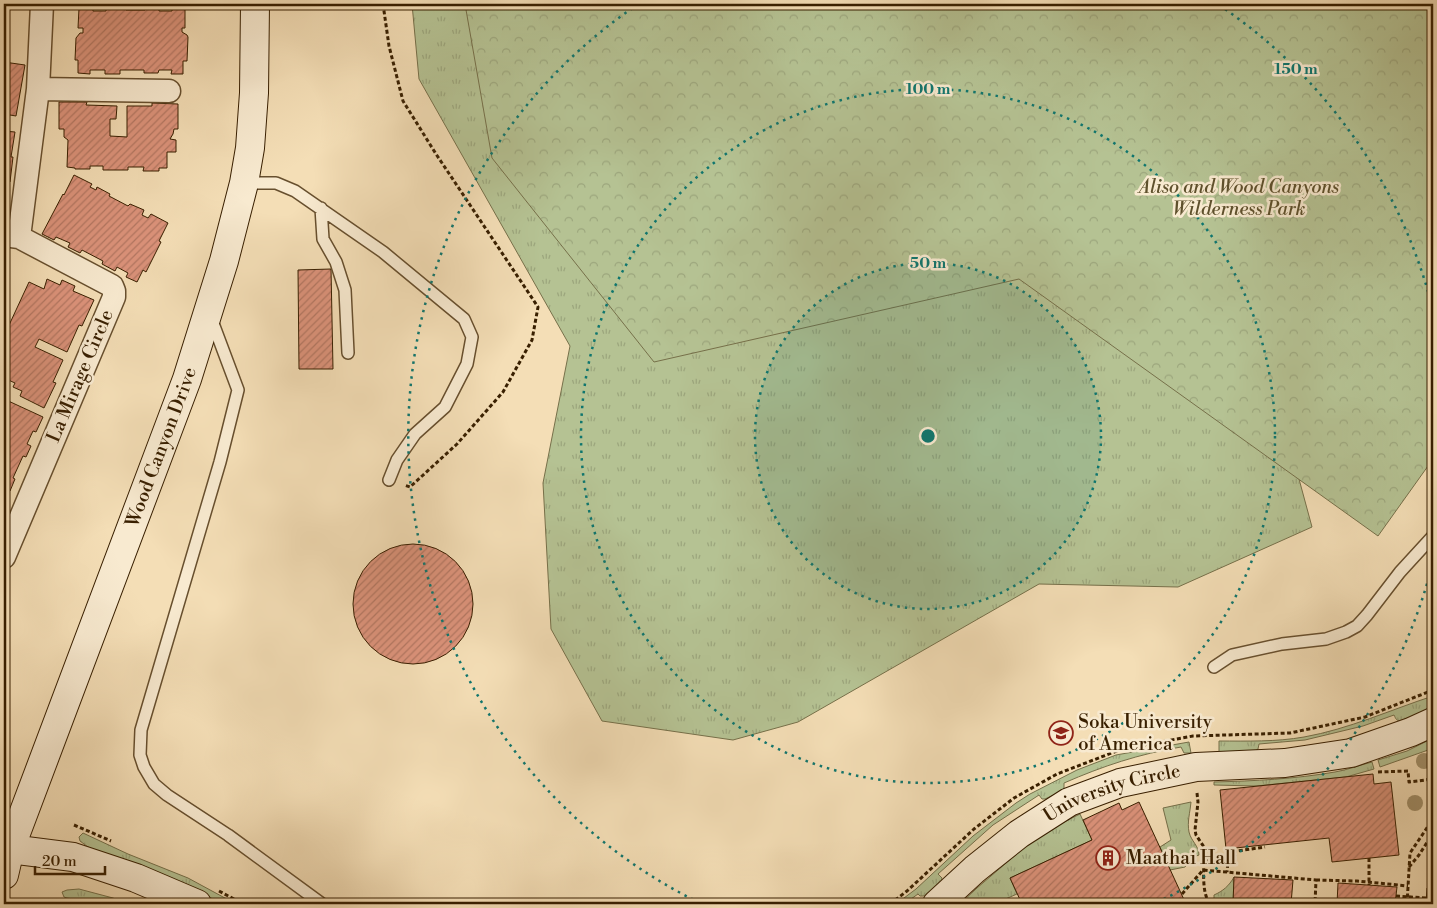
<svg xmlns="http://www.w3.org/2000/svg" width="1437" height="908" font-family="'Libre Bodoni',serif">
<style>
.grass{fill:url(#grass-tufts);stroke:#76704a}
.forest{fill:url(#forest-crowns);stroke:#76704a}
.building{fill:url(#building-hatch);stroke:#381f00}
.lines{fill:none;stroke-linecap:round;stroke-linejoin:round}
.lane-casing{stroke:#674f2e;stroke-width:14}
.street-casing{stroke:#674f2e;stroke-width:25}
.secondary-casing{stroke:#381f00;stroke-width:30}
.path{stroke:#381f00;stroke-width:3;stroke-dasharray:4 2.5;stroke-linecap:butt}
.lane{stroke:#f8ead0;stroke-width:11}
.street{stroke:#f8ead0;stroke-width:22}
.secondary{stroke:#f8ead0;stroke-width:28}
.path-bridge{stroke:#381f00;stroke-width:3;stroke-dasharray:4 2.5;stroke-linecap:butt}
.tree{fill:#a2906a}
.ring{fill:none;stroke:#0f766e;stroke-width:2.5;stroke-dasharray:2.5 5}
.labels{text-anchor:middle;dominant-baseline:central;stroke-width:5;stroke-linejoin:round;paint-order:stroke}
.park-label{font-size:19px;font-style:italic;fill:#5e502c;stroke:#f8ead0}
.street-label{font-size:19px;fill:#381f00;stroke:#f8ead0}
.poi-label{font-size:19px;fill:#381f00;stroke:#f8ead0;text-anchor:start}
.centre{fill:#0f766e;stroke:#f8ead0;stroke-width:2.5}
.ring-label{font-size:15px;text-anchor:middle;font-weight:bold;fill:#0f766e;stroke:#f8ead0;stroke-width:5;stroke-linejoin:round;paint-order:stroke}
</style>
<defs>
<pattern id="grass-tufts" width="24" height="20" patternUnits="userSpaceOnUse" patternTransform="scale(1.25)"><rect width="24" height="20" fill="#b5c293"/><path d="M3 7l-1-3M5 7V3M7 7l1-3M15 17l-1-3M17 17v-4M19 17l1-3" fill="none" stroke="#9ca67d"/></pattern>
<pattern id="forest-crowns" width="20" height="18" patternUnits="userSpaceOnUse" patternTransform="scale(1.25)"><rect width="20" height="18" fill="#b5c293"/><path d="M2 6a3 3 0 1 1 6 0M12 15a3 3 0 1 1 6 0" fill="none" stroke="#9ca67d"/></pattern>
<pattern id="building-hatch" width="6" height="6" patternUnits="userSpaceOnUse" patternTransform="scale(1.25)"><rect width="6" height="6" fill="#dc937b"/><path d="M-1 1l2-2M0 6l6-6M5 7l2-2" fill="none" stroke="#b37762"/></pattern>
</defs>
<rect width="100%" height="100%" fill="#f4deb6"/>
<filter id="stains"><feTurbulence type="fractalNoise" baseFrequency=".004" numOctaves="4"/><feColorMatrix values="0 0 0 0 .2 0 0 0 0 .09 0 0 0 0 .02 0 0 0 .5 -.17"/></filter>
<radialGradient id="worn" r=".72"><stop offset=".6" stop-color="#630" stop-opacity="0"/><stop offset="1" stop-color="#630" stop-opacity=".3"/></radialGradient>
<path class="grass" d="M412,4H1433L1299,479L1312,527L1178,587L1039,584L798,722L733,740L602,721L551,629L543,483L570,346L419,79Z
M1433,696V703L1426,710L1402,721C1396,721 1396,719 1394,715L1363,726L1305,740L1259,744L1258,749L1254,752H1219V741C1247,741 1276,742 1304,737C1349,729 1390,710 1433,696Z
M1433,738V750L1431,749L1380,767L1378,760L1407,751Z
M1189,742L1191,753H1184L1181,747C1139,754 1103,766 1064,783V790L1045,799H1042L1039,795L993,825L938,874L942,878L941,883L924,896H920L918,894L904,904H896L916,889L973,836L1016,803L1030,794L1077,770L1116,755Z
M1372,762L1374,769L1346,777L1256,786L1214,785V782C1254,781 1295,779 1335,772C1347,770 1360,765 1372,762Z
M1191,802C1190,813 1187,822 1189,832C1191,841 1199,846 1199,855L1191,858L1185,867L1170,870L1160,847L1171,840L1163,808Z
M1080,814L1092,840L1010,878L1017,894L994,904H960L977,888L1026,846L1048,830Z
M83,833L128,854L188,878L236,904H223L205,895L88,847L80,841L79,837Z
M1234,877L1233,904H1218L1214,899V895C1223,891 1229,886 1234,877Z
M79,889L113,898L128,904H107L67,898L64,897L62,892L67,890Z"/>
<path class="forest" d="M465,4H1433V459L1378,536L1019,279L654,362L492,158Z"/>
<path class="building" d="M106,7L126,8V10H145V8H159V11H172V8H185V28H182V32L187,35L188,37L187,61H183V74H171L172,70H159L158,73H144V70H120V74H105V70H90V74L78,73V60H75L76,38L80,33H83V28H78L79,8H93V11H106Z
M4,62L25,65L16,116L4,114Z
M59,102H87L86,105L117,106L116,119H110V136L127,137V106H152V103L178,104V129H174L173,134L170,139L176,140V152H167V168H159V171H143L144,167H128V170H103V166H90V169H75V168L67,167L68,140L64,137V129H59Z
M4,131L15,132L11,157H13L10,182L4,181Z
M74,175L92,184L90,187L96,190L97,187L110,194L109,196L128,206L130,204L144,210L142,215L148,218L151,214L168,223L159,241L161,242L146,272L143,270L137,282L126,277L128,273L117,267L115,271L102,264L103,261L82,250L80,253L68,247L70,243L56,237L54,240L42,234L63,194L64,195Z
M331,269L333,369H299L298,270Z
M47,279L60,285L62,280L75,286L73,291L94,300L82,326L79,325L67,352L39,339L35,347L63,360L53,382L56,383L44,408L20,396L22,391L13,387L15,383L4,378L5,374L4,373V336L29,282L44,289Z
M4,399L43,417L36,432L33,431L27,444L31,446L26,457L23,456L13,478L15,479L10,491L8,490L4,499Z
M353 604a60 60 0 1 1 120 0a60 60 0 1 1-120 0Z
M1373,774L1374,784L1391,782L1399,855L1332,862L1329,838L1226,849L1220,790Z
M1139,802L1186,904H1022L1010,878L1092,840L1083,820L1119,803L1122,810Z
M1234,877L1293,880L1291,904H1233Z
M1338,883L1397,887L1395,904H1337Z
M1427,888H1433V904H1426Z"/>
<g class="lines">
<g class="lane-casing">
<path id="lane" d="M244,183H276L295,191L383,252L464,319L472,337L467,364L445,407L415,434L397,460L389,480
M321,208L323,239L336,262L345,290L348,353
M211,318L238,390L220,462L141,730L140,755L144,767L154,784L167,795L228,835L322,904
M1214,667L1232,655L1282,644L1326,639L1346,632L1357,626L1367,615L1400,572L1433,536"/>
</g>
<g class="street-casing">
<path id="street" d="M38,89L169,91
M4,235L19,237L112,286L114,291V297L4,557
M19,237L38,89L42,4"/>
</g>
<g class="secondary-casing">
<g id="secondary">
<path d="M10,849L73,857L136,878L197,904"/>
<path id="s1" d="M4,875L10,849L187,379L224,261L244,183L250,148L254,93L255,4"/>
<path id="s2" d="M937,904L975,869L1019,834L1069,802L1120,783L1196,767L1285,763L1351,753L1411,732L1433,722"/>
</g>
</g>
<path class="path" d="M383,4L389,46L403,101L436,154L538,307L532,340L503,392L457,444L410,487L404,485
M1378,772L1408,771L1409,782L1433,779
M1197,793L1198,802L1195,830L1196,835L1204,847C1205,863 1200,891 1210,904
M74,825L111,841
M1229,848L1230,852L1265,847
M1204,860L1228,862L1227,872
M1409,867L1419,855L1433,833
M1316,880L1357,881L1408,886
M219,891L243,904
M1182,894L1203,870L1316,880L1315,904
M998,903V904
M890,904L907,891L974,829L1014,798L1057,774L1122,749L1193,736L1290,733L1365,717L1433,690
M1407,904L1410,853L1433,819"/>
<use href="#lane" class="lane"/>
<use href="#street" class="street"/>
<use href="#secondary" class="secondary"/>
<path class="path-bridge" d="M1369,858V885
M1396,896L1426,898"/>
</g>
<g class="tree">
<circle cx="1424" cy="761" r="8"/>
<circle cx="1415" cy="803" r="8"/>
</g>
<circle cx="928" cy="436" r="173" fill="#0f766e" fill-opacity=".12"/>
<g class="ring">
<circle cx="928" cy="436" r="173"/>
<circle cx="928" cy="436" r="347"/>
<path d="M1433 562A520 520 0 0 1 1156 903M700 903A520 520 0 0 1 637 5M1219 5A520 520 0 0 1 1433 310"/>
</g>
<defs>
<g id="university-ring" transform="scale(1.25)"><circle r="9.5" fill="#f8ead0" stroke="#8f2418" stroke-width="1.5"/><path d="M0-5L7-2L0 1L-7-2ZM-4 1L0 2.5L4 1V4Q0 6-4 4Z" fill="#8f2418"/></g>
<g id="building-ring" transform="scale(1.25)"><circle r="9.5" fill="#f8ead0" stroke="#8f2418" stroke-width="1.5"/><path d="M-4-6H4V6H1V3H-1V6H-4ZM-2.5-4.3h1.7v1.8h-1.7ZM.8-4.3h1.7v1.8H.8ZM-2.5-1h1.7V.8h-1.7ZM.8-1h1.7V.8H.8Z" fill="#8f2418"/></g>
</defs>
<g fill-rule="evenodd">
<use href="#university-ring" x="1061" y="733"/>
<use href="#building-ring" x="1108" y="858"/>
</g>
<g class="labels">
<g class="park-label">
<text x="1239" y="187">Aliso and Wood Canyons<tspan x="1239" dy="22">Wilderness Park</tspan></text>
</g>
<g class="street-label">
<text transform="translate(80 376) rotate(-67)">La Mirage Circle</text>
<text stroke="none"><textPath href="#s1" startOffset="456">Wood Canyon Drive</textPath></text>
<text stroke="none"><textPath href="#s2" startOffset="211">University Circle</textPath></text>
</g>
<g class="poi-label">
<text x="1078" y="722">Soka University<tspan x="1078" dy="22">of America</tspan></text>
<text x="1126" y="858">Maathai Hall</text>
</g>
</g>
<circle cx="928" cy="436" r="8" class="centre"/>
<g class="ring-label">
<text x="1296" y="74">150 m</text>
<text x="928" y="94">100 m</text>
<text x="928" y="268">50 m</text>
</g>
<rect width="1437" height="908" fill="none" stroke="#f4deb6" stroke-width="20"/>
<rect x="5" y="5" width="1427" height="898" fill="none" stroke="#381f00" stroke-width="2.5"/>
<rect x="10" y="10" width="1417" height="888" fill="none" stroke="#381f00"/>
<path d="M35 866v8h70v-8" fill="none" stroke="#381f00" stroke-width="2.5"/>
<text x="42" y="866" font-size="15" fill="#381f00" stroke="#f8ead0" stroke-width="4" paint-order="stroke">20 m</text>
<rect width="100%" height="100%" filter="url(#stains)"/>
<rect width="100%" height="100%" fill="url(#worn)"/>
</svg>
